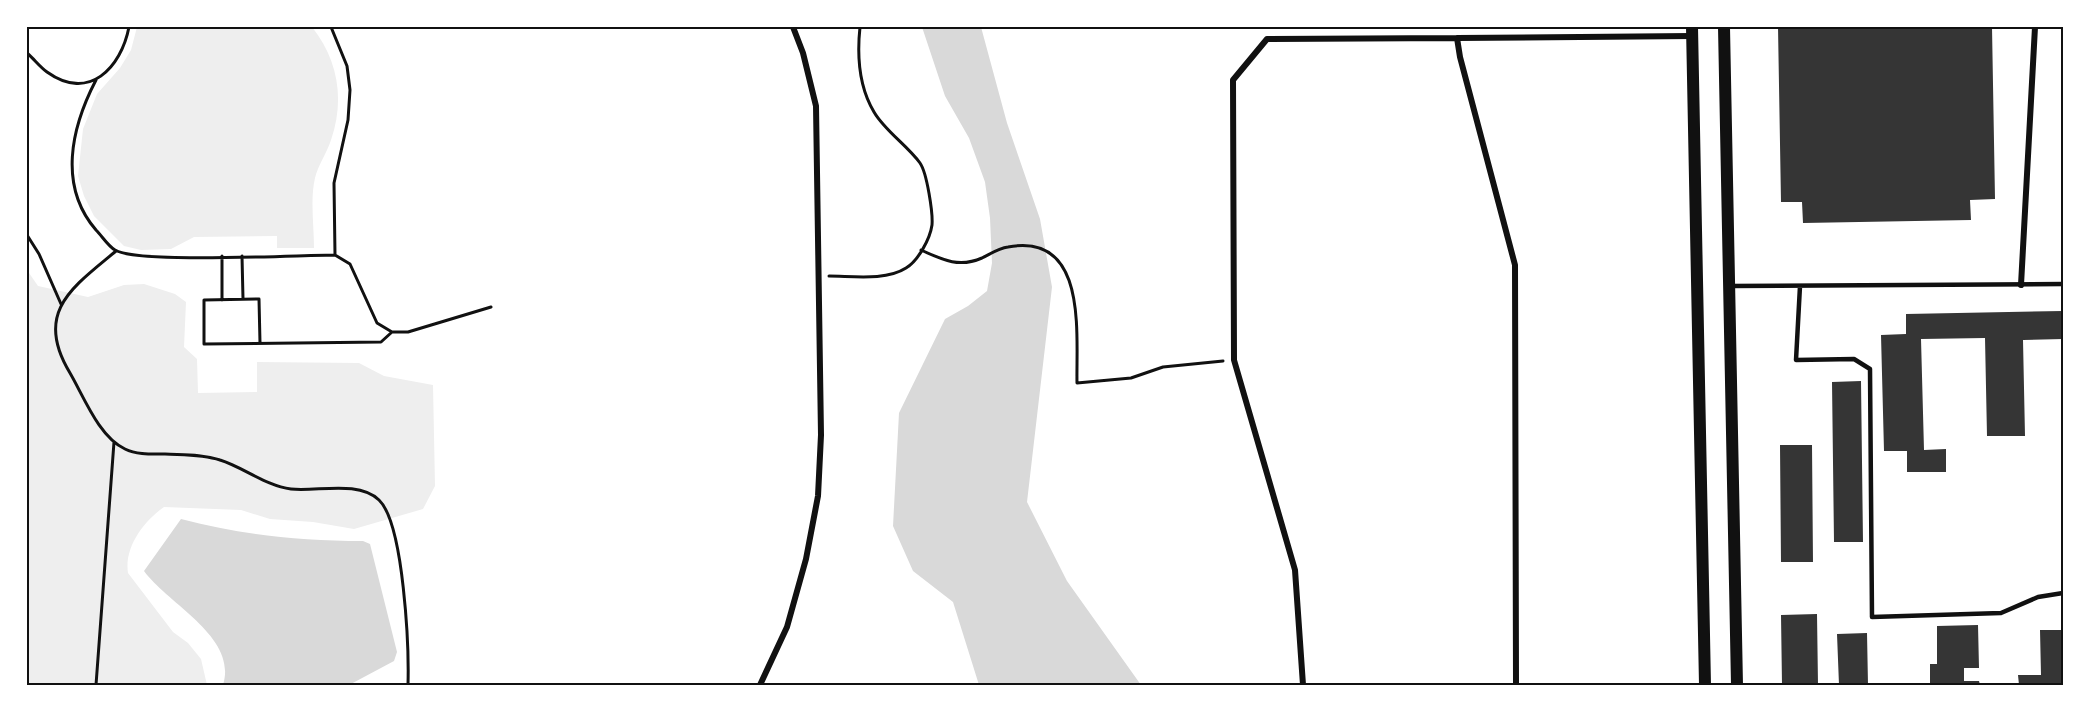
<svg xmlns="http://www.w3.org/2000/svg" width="2090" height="712" font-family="'Playfair Display',serif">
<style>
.green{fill:#eee}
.water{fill:#d9d9d9}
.building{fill:#353535}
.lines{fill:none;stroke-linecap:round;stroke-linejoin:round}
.path{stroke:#111;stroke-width:3}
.service{stroke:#111;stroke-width:4.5}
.minor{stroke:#111;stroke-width:6}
.secondary{stroke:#111;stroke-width:12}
.neatline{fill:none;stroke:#111;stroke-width:2}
</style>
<rect width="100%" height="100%" fill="#fff"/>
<path class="green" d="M137,27H312C338,60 345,99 331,140C327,153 318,165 315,178C310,199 314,226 314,248H277V236L194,237L171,249L141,250L124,246L94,216L84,196L78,176L83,129L97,94L120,68L131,50Z
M27,270L38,286L88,297L124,285L144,284L175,294L186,302L184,347L197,359L198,393L257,392V362L359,363L384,376L433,385L435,486L423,509L354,529L313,522L270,519L241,510L164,507C144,521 124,547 128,573L173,632L188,643L201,659L207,685H27Z"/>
<path class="water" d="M922,27H981L1007,123L1040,219L1052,287L1027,502L1067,581L1141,685H979L953,602L913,571L893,526L899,413L945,319L968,306L987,291L992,263L990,218L985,182L969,138L945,96Z
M181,519C244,535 298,541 363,541L370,544L397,652L394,661L349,685H223C238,637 169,605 144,571Z"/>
<path class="building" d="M1778,27H1992L1995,199L1970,200L1971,220L1803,223L1802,202H1781Z
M2063,311V339L2023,340L2025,436H1987L1985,338L1921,339L1924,450L1946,449V472H1907V451H1884L1881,335L1906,334V314Z
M1861,381L1863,542H1834L1832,382Z
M1780,445H1812L1813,562H1781Z
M1817,614L1818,685H1782L1781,615Z
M1978,625L1979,668H1964V681H1979L1980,685H1930V664H1937V626Z
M2040,630H2063V685H2019L2018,675H2041Z
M1867,633L1868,685H1839L1837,634Z"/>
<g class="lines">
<path class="path" d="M331,27L347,66L350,90L348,120L334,183L335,255
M27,53C34,59 40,67 47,72C89,102 121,68 129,27
M96,80C71,128 58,186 96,230C102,236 108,246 115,250C138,264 299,255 335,255L350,264L377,323L392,332H408L491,307
M27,235L39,254L61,304
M921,250C943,260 959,268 982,258C990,254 999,248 1008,247C1088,232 1076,334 1077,383L1131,378L1163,367L1223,361
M116,251C73,287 33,312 70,373C84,397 99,437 125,449C137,455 152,454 165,454C183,455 202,454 220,460C243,467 266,486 291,489C317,492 358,480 379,500C404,524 409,648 408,685
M222,256V300
M242,256L243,299
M829,276C852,276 886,281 906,268C918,261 930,239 932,225C933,213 927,173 920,163C907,145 885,131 874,112C859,87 857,55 860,27
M260,343L259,299L204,300V344L381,342L392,332
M96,685L114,442"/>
<path class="service" d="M1730,286L2063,284
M1800,286L1796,360L1854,359L1870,369L1872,617L2001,613L2038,597L2063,593"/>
<path class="minor" d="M1457,38L1692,36
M2021,285L2035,27
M760,685L787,627L806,559L818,496L821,435L816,106L803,53L793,27
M1303,685L1295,570L1234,360L1233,80L1267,39L1457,38L1460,57L1515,265L1516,685"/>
<path class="secondary" d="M1692,27L1705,685
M1724,27L1737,685"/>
</g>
<rect width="2090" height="712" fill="none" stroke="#ffffff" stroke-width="57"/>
<rect x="28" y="28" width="2034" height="656" class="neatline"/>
</svg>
